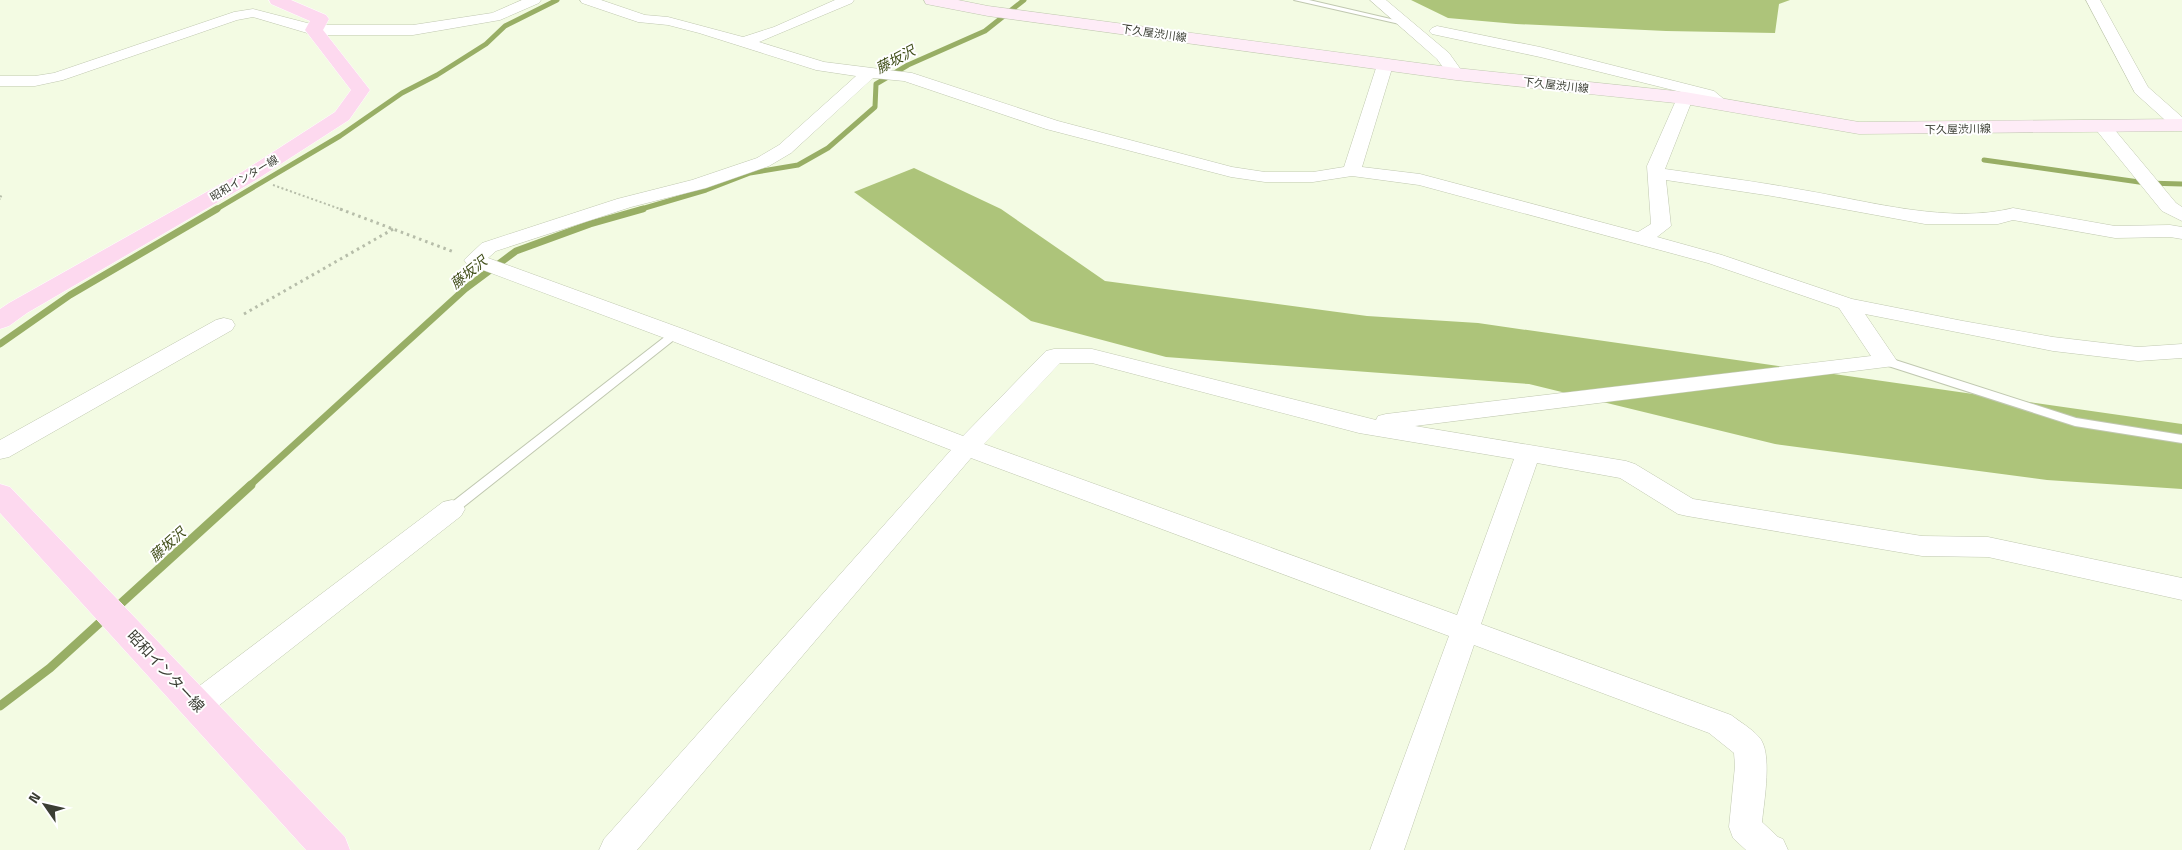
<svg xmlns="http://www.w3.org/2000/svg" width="2182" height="850" font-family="'Titillium Web','Noto Sans JP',sans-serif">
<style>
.forest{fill:#adc47a}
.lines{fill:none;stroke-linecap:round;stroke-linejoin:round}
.stream-far2{stroke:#98ae65;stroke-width:5}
.stream-far1{stroke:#98ae65;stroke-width:7}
.stream{stroke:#98ae65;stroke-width:9}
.service-casing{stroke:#c0c8b0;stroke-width:2}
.minor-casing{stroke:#c0c8b0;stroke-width:1}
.secondary-casing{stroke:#c0c8b0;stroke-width:1}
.primary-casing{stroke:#fff;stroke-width:1}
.path-far1{stroke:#b6bda9;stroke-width:2;stroke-dasharray:2 2.5;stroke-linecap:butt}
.path{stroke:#b6bda9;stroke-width:3;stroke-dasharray:2.5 4;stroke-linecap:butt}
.service{fill:#fff;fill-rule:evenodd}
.minor{fill:#fff;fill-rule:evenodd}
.secondary{fill:#feecf7;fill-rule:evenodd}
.primary{fill:#fdd9ef;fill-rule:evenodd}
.labels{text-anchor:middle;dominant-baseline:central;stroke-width:4;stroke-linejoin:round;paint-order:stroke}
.far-street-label{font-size:11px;fill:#3b3e34;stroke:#fff}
.water-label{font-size:14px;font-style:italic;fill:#414f1a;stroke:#fff}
.near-street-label{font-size:15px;fill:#3b3e34;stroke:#fff}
</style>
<rect width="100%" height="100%" fill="#f3fbe3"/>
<path class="forest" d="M1411,0H1790L1779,4L1775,33L1666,31L1516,24L1448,18Z
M914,168L1001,209L1105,281L1367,316L1478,323L2182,424V489L2047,480L1775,444L1529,384L1166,357L1031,321L854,192Z"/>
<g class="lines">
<path class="stream-far2" d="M1984,160L2146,183L2182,184
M215,210L340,136L402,93L437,75L486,44L505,26L557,0
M638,210L706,190L750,173L798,165L828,148L875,107L876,84L908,65L985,31L1024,0"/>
<path class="stream-far1" d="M0,344L70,295L217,209
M249,486L465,289L516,251L590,224L643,209"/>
<path class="stream" d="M0,706L50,668L251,485"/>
<g class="service-casing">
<path id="service" d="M1294,0H1309L1408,23L1404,25Z
M675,330L681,334L679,336L457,512H447L445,509L447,506L671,332Z
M1886,357L2076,418L2182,435V443L2075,426L1882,364L1880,361Z"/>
</g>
<g class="minor-casing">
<path id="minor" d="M522,0H541L539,3L500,20L413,35H314L253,17L237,20L63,80L35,86H0V76H35L54,73L234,12L253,9L315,25H413L492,13Z
M580,0H601L645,15L668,17L743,37L774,27L835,0H854L852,3L759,42L824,62L912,73L1058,121L1232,167L1265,172H1313L1344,167L1377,65L1379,62H1391L1393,65L1362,167L1420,174L1638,232L1651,224L1647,166L1677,98L1679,94L1685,93L1540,57L1432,34L1429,31L1432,28L1437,26L1540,47L1714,91L1731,105L1729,109C1716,112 1706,98 1691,95L1693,98L1665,169C1713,176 1761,182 1809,191C1871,202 1951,224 2013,208L2115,226L2170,225L2182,227V239L2170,237L2115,238L2013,220L1998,224H1925L1772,196L1666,180L1671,226L1657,237L1722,255L1852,299L1963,321L2053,337L2138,347L2182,344V358L2138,361L2053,351L1865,314L1897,361L1894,366L1415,426L1626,461L1635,464L1693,499L1922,536L1988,537L2182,578V600L1988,557L1922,556L1687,516L1678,514L1620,478L1537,463L1481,624L1731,715C1740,722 1751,728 1759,737C1773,752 1764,801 1762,822L1778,837L1783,839L1788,850H1746L1733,838L1729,827L1735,766L1734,753L1709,733L1474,645L1404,850H1370L1449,636L971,458L637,850H599L604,839L951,450L667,339L467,264L464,260L482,243L617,199L692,180L757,158L779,145L856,76L816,70L699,33L668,25L638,22L582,3ZM873,78L904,81L1046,129L1231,177L1265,182H1313L1352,176L1419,185L1708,263L1839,308L1871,356L1386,414L1378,416L1376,420L1092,349H1054L1046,351L963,436L683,329L488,258L496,251L631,207L706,188L769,166L791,153ZM1060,363H1092L1359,433L1514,459L1457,615L984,444Z
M1370,0H1386L1449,53L1464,74L1462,77H1450L1437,59Z
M2086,0H2100L2148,87L2182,117V130L2175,129L2135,93Z
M2103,122L2109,123L2176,203L2182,207V221L2162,211L2097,131L2094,127L2097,123Z
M224,318L232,320L235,325L232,330L9,457L0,459V440L216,320Z
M452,500L461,502L465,509L461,516L208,714L197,718L186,714L182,705L186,696L443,502Z"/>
</g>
<g class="secondary-casing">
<path id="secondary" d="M924,0H958L988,6L1456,68L1685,92L1859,122L2182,119V131L1859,134L1685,104L1456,80L988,16L926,4Z"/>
</g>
<g class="primary-casing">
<path id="primary" d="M269,0H291L326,15L329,19L323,30L370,90L349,120L256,180L27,313L9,326L0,329V309L9,303L242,172L335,112L351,90L305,30L310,21L271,4Z
M0,484L10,487L345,837L350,850H306L0,513Z"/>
</g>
<path class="path-far1" d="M273,185L343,210
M0,196L2,197L0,199"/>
<path class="path" d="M340,209L454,252
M244,314L395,228"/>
<use href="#service" class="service"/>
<use href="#minor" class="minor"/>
<use href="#secondary" class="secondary"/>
<use href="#primary" class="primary"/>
</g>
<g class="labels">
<g class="far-street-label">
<text transform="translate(1154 33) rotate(8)">下久屋渋川線</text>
<text transform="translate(1556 85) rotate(6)">下久屋渋川線</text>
<text transform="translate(1958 129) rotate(-1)">下久屋渋川線</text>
<text transform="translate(244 178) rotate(-31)">昭和インター線</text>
</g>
<g class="water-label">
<text transform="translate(895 59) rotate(-28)">藤坂沢</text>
<text transform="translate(468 272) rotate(-39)">藤坂沢</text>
<text transform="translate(167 544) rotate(-42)">藤坂沢</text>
</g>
<g class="near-street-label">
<text transform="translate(166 671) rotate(47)">昭和インター線</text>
</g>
</g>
<g transform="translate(45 805) rotate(304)" stroke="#ffffff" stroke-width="4" paint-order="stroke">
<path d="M0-4L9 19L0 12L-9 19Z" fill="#3b3e34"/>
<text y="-8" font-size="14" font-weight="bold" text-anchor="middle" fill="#3b3e34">N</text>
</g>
</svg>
